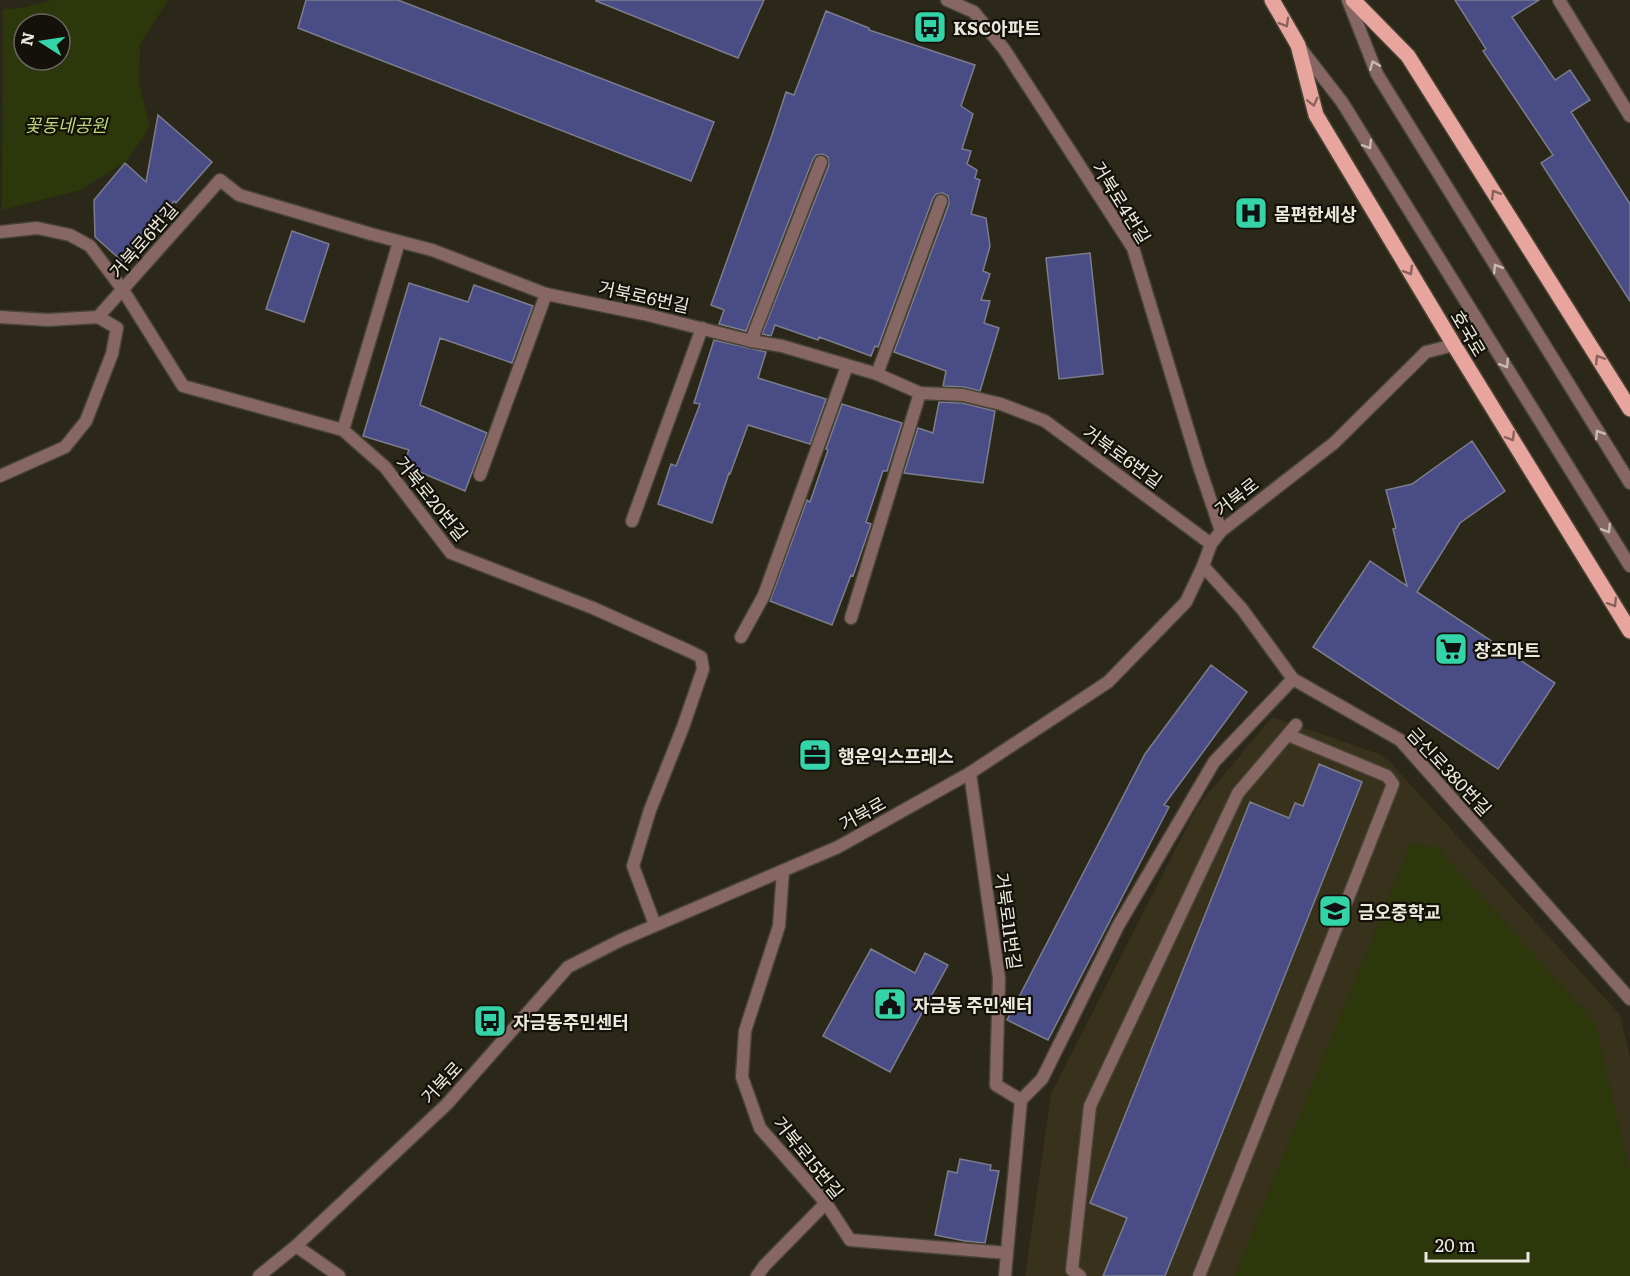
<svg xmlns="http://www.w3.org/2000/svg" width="1630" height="1276" font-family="Literata,'Noto Sans KR',serif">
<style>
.built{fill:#38311b}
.green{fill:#2c370b;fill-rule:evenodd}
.building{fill:#4a4c86;stroke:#7b7d8e;stroke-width:1.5}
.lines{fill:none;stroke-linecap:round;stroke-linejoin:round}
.service-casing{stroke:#474335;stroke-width:15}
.minor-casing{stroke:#474335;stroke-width:15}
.tertiary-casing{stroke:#474335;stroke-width:15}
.primary-casing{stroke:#474335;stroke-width:18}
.service{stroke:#876763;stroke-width:12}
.minor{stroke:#876763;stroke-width:12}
.tertiary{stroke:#876763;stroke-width:12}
.primary{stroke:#e7a59e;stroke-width:15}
.oneway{stroke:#88625b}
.oneway2{stroke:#c8bbb3}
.labels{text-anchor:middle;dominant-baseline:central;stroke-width:4.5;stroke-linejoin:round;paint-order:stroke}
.poi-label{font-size:18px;font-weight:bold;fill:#ebe8de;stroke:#13110a;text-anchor:start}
.park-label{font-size:18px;font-style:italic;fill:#bdd87a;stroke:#13110a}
.street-label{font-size:18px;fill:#ebe8de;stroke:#13110a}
</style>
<rect width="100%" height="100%" fill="#2c2819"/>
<path class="built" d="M1272,717L1379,754L1389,761L1620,1015L1630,1057V1276H1025L1051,1094L1197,807Z"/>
<path class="green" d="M53,0H168L140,44L139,84L150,127L126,162L80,190L2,210L3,9L22,8ZM24,24H60V60H24Z
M1410,844L1438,848L1595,1023L1630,1171V1276H1235Z"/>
<path class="building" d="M306,0H398L714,122L691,181L298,28Z
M596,0H764L738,58L596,1Z
M1455,0H1539L1512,17L1555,80L1570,70L1590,100L1571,112L1630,204V301L1541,163L1553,155L1483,51L1486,49Z
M826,11L869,28V30L975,65L961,106L973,114L962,149L971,151L967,164L977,170L975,178L980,180L971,214L986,218L990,246L983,271L990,274L981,300L990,301L984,323L999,328L980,391L964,387L943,386L946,371L894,352L949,204L948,196L943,193L936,194L933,198L878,347L875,346L871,356L819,337L818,340L775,325L771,336L762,334L829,165L828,157L823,154L816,155L813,159L746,331L719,324L724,310L711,305L772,135L786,92L794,95Z
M158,115L212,162L176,203L174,201L122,261L95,237L94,200L125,163L146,182Z
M292,231L329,244L304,322L266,309Z
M1090,253L1103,374L1059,379L1046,258Z
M409,283L468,302L474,285L533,306L512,363L440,338L420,405L487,433L465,491L403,465L409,450L363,436Z
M714,340L766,352L758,378L826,399L810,444L748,425L730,474L729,473L712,523L658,504L671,464L676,466L700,404L694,403Z
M939,402L962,403L995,411L983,483L904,473L918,428L933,433Z
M842,404L902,423L887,471H883L866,522L871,524L853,576L851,575L832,625L770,601L807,500L810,502L828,450L826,449Z
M1472,441L1505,491L1460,523L1417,592L1555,683L1498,769L1313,647L1370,561L1407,586L1393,529L1396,528L1386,490L1412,484Z
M1211,665L1247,692L1164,805L1169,807L1048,1040L1007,1020L1145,754Z
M1319,764L1362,782L1165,1276H1103L1127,1218L1090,1203L1250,802L1289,818L1295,803L1303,806Z
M871,949L915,973L925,953L948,965L890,1072L823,1036Z
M960,1159L991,1165L990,1170L999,1171L985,1243L965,1241L935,1235L948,1171L957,1173Z"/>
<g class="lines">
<g class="service-casing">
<path id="service" d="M0,232L37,228L70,235L90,246L123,290
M751,341L821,162
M877,374L941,201
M480,475L546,294
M632,521L702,328
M741,637L764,595L847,366
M970,773L999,978L996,1085L1021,1100L1007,1253
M1021,1100L1042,1079L1118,926L1214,762L1293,679
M296,1246L339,1276
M757,1276L765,1265L826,1203
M1080,1276L1072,1270L1090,1106L1238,793L1296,725
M1199,1276L1393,784L1387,776L1288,735"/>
</g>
<g class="minor-casing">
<path id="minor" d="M947,0L974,12L1004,49L1133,248L1199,466L1221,531
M1559,0L1630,116
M123,290L183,386L343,430L385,467L451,553L593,608L689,651L701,657L703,669L683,727L650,810L633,866L655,925
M0,317L48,320L98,317L117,328L112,354L86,421L65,447L0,476
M98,317L220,180L239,195L371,234L432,250L546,294L644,314L751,341L782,346L877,374L920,393L963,395L1001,404L1045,421L1211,544
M343,430L399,242
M1203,566L1242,609L1293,679L1400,740L1630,999
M851,618L920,393
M783,871L779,926L745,1031L742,1077L760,1128L826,1203L850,1240L1007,1253L1005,1276
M259,1276L296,1246L447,1104L568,967L621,940L838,847L970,773L1108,682L1186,602L1203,566L1211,544L1221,531L1334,443L1426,352L1454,345"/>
</g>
<g class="tertiary-casing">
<path id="tertiary" d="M1348,0L1377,74L1630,483
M1301,49L1342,102L1630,566"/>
</g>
<g class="primary-casing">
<path id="primary" d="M1272,0L1298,45L1316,115L1454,345L1630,631
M1353,0L1408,56L1630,409"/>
</g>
<use href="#service" class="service"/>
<use href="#minor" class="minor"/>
<use href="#tertiary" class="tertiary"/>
<use href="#primary" class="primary"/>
</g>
<defs><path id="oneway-chevron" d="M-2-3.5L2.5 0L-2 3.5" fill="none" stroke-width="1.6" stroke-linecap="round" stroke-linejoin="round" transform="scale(1.5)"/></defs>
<g class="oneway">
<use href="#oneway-chevron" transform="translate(1285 23) rotate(60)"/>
<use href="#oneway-chevron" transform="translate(1313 102) rotate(76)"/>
<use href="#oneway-chevron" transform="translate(1495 194) rotate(-122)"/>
<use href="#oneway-chevron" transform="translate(1409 271) rotate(59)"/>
<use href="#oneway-chevron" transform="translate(1599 359) rotate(-122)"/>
<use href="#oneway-chevron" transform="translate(1511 437) rotate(58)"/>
<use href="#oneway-chevron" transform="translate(1613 603) rotate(58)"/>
</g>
<g class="oneway2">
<use href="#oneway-chevron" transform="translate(1374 65) rotate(-112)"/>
<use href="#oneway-chevron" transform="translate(1368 145) rotate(58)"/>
<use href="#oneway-chevron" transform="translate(1497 268) rotate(-122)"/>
<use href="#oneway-chevron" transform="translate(1505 364) rotate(58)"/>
<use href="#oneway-chevron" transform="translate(1599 434) rotate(-122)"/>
<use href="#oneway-chevron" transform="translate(1607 529) rotate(58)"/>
</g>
<defs>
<g id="bus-square" transform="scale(1.725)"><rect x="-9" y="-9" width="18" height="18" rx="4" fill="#34d4a8" stroke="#13110a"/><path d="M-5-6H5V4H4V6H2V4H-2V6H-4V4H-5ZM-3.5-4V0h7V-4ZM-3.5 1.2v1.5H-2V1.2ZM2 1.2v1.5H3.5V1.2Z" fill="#111"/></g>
<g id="hospital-square" transform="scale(1.725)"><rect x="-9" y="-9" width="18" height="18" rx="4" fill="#34d4a8" stroke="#13110a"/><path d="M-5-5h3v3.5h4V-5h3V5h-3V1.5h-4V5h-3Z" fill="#111"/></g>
<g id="supermarket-square" transform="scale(1.725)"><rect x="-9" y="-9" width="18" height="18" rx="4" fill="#34d4a8" stroke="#13110a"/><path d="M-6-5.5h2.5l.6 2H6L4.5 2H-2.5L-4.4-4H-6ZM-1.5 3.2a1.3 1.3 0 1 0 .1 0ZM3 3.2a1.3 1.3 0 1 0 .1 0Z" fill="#111"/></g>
<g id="office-square" transform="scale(1.725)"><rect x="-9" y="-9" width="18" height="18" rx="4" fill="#34d4a8" stroke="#13110a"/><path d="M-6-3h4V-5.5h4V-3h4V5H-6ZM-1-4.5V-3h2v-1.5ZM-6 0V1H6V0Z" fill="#111"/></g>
<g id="school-square" transform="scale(1.725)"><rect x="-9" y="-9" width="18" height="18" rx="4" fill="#34d4a8" stroke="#13110a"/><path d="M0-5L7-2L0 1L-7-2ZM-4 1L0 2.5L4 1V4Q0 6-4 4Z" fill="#111"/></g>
<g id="civic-square" transform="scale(1.725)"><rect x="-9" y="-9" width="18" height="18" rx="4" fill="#34d4a8" stroke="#13110a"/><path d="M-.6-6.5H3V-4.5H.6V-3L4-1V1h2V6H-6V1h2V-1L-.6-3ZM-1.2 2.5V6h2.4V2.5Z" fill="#111"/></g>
</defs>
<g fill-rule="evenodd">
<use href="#bus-square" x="930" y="27"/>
<use href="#hospital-square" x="1251" y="213"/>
<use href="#supermarket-square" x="1451" y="649"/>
<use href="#office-square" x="815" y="755"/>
<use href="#school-square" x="1335" y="911"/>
<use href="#civic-square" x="890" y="1004"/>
<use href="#bus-square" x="490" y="1021"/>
</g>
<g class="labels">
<g class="poi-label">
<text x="953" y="27">KSC아파트</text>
<text x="1274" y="213">몸편한세상</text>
<text x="1474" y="649">창조마트</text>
<text x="838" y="755">행운익스프레스</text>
<text x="1358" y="911">금오중학교</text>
<text x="913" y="1004">자금동 주민센터</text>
<text x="513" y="1021">자금동주민센터</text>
</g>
<g class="park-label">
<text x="66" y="124">꽃동네공원</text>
</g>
<g class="street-label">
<text transform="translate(1122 202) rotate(58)">거북로4번길</text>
<text transform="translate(143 240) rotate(-49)">거북로6번길</text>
<text transform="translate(644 296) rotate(12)">거북로6번길</text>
<text transform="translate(1469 333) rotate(59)">호국로</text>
<text transform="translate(1123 456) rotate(36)">거북로6번길</text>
<text transform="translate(1236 496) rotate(-38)">거북로</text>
<text transform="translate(432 498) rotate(51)">거북로20번길</text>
<text transform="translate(1450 771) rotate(47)">금신로380번길</text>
<text transform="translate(862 813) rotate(-29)">거북로</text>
<text transform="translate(1009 921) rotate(82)">거북로11번길</text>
<text transform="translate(441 1082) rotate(-47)">거북로</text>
<text transform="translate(809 1157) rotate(51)">거북로15번길</text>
</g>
</g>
<g transform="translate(42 42) rotate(282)"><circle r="28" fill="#13110a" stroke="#69675f" stroke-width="1.5"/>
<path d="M0-4.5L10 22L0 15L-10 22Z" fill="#34d4a8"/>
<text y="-9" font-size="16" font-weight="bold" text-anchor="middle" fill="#ebe8de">N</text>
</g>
<path d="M1426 1252v9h102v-9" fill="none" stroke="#ebe8de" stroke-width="3"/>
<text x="1435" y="1252" font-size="18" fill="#ebe8de" stroke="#13110a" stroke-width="4.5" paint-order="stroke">20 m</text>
</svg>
